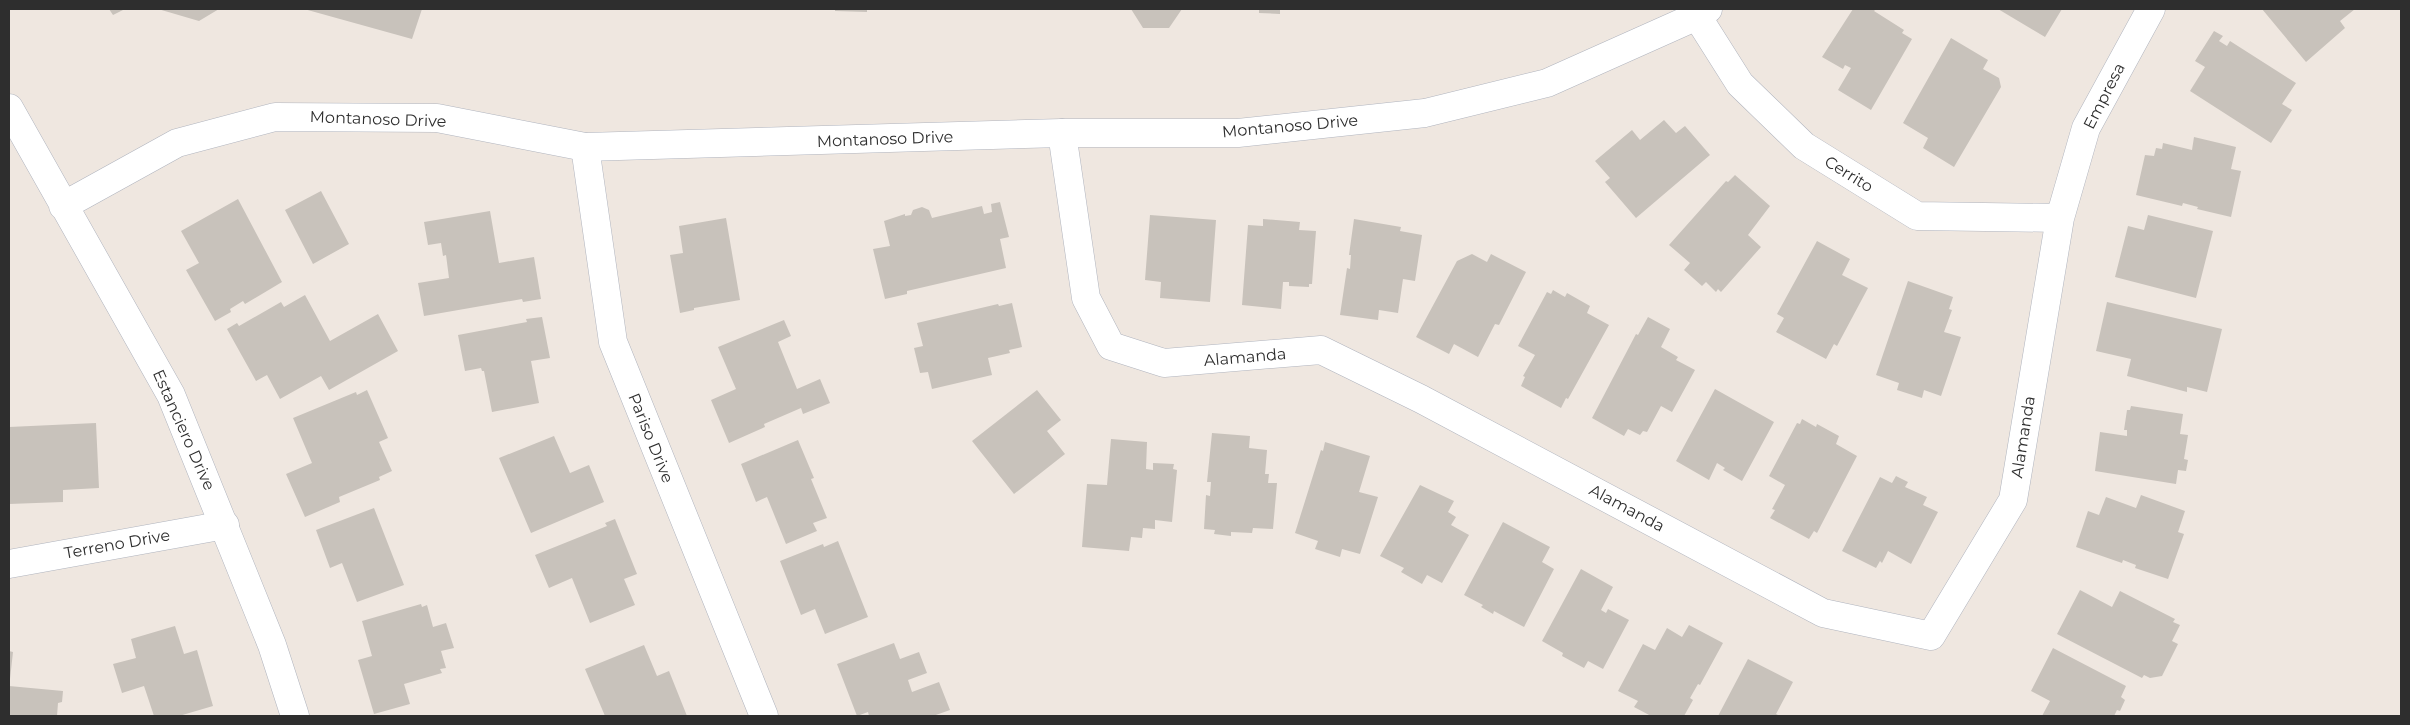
<svg xmlns="http://www.w3.org/2000/svg" width="2410" height="725" font-family="Montserrat,sans-serif">
<style>
.building{fill:#c8c2bb}
.lines{fill:none;stroke-linecap:round;stroke-linejoin:round}
.minor-casing{stroke:#b0b4be;stroke-width:29}
.tertiary-casing{stroke:#b0b4be;stroke-width:29}
.minor{stroke:#fff;stroke-width:28}
.tertiary{stroke:#fff;stroke-width:28}
.labels{text-anchor:middle;dominant-baseline:central;stroke-width:4;stroke-linejoin:round;paint-order:stroke}
.street-label{font-size:16px;fill:#2e2e2e;stroke:#fff}
</style>
<rect width="100%" height="100%" fill="#efe7e0"/>
<path class="building" d="M109,9H125L113,15Z
M158,9H219L199,21Z
M304,9H422L412,39Z
M835,9H867V12L835,11Z
M1131,9H1182L1169,28H1143Z
M1259,9H1280V14L1259,13Z
M1853,9H1876L1874,11L1904,30L1902,33L1912,39L1871,110L1838,90L1851,68L1845,65L1843,69L1822,57Z
M1998,9H2062L2045,37Z
M2262,9H2355L2340,21L2345,28L2306,62Z
M2214,31L2223,36L2219,41L2227,46L2230,41L2296,83L2282,104L2292,110L2271,143L2190,91L2205,67L2195,61Z
M1951,38L1988,60L1983,69L1999,78L2001,87L1954,167L1923,148L1928,138L1903,123Z
M1664,120L1676,133L1685,126L1710,155L1636,218L1605,182L1610,178L1595,161L1632,130L1640,140Z
M2194,137L2236,147L2231,169L2241,171L2231,217L2197,209L2198,207L2183,203L2182,206L2136,195L2145,155L2154,156L2156,148L2162,149L2163,143L2192,150Z
M1735,175L1770,206L1748,235L1761,247L1721,292L1718,289L1716,292L1706,282L1702,286L1684,270L1690,263L1669,245L1726,181L1728,182Z
M321,191L349,244L313,264L285,210Z
M238,199L282,282L245,304L243,301L230,309L231,312L215,321L186,270L199,263L181,231Z
M1000,202L1009,237L1000,239L1006,268L907,291V294L885,299L873,249L890,246L884,221L905,214V216L911,215L913,210L922,207L929,210L932,218L982,206L984,214L992,212L991,204Z
M490,211L499,263L534,257L541,299L523,302L522,299L424,316L418,283L449,278L446,255L443,256L441,243L428,245L424,222Z
M1150,215L1216,220L1210,302L1160,298L1161,282L1145,280Z
M2148,215L2213,231L2196,298L2115,277L2128,226L2144,230Z
M726,218L740,300L694,308V310L680,313L670,255L683,253L679,226Z
M1263,219L1300,222L1299,230L1316,231L1312,284H1309V287L1289,286V282H1283L1281,309L1242,305L1248,225L1263,226Z
M1354,219L1401,227L1400,231L1422,235L1415,281L1403,279L1398,313L1379,310L1378,320L1340,315L1347,268L1350,269L1351,255H1349Z
M1817,241L1850,259L1842,275L1868,288L1837,346L1834,344L1826,359L1776,332L1784,318L1777,314Z
M1472,254L1487,262L1491,254L1526,272L1499,325L1495,324L1478,357L1454,344L1449,354L1416,337L1457,261Z
M1908,281L1953,297L1949,309L1952,310L1944,332L1961,337L1941,396L1924,390L1922,398L1897,390L1899,383L1876,375Z
M1553,290L1565,297L1567,293L1590,306L1587,313L1609,325L1568,399L1566,398L1561,408L1521,386L1525,377L1523,376L1535,355L1518,346L1547,292L1551,294Z
M305,295L330,341L378,314L398,351L329,390L321,376L280,399L267,375L256,381L227,329L237,323L239,326L281,302L284,307Z
M2107,302L2222,329L2207,392L2187,387V392L2127,376L2131,359L2096,351Z
M1012,303L1022,347L1009,350L1010,353L988,358L992,375L932,389L928,372L920,373L914,348L923,346L917,323L998,304L999,306Z
M542,317L550,358L531,361L539,403L492,412L484,371H482L481,368L465,371L458,335L527,322L526,319Z
M1648,317L1670,329L1661,347L1678,357L1676,360L1695,370L1672,412L1661,406L1647,432L1643,431L1640,435L1628,429L1624,436L1592,418L1636,334L1638,335Z
M784,320L791,336L778,342L797,389L820,379L830,403L803,414L801,408L764,424L765,427L729,443L711,400L736,389L718,347Z
M1715,389L1774,422L1742,481L1723,470L1725,468L1717,463L1709,480L1676,461Z
M367,390L388,438L379,442L392,471L379,477L380,480L339,497L340,502L305,517L286,474L312,463L293,418L356,392L357,395Z
M1037,390L1061,420L1047,431L1065,454L1014,494L972,441Z
M2131,406L2183,414L2180,434L2188,435L2184,459L2188,460L2186,471L2178,470L2176,484L2095,471L2100,432L2127,436V430H2124L2127,410H2130Z
M1802,419L1816,427L1817,424L1839,436L1836,444L1857,456L1817,533L1814,531L1809,539L1770,518L1775,510L1772,509L1785,485L1769,476L1797,423L1800,424Z
M96,423L99,488L63,490V502L9,504V427Z
M1212,433L1250,436L1249,448L1267,450L1265,474H1269L1268,483H1277L1273,529L1253,528L1252,533L1231,532V536L1214,534L1215,530L1204,529L1206,495L1210,496L1211,482H1207Z
M554,436L570,473L589,465L604,502L531,533L499,458Z
M1111,439L1147,442L1146,469L1153,470V463L1174,464L1173,469L1177,470L1172,522L1155,520V529L1143,528L1142,538L1131,537L1129,551L1082,547L1087,484L1107,485Z
M798,440L814,478L811,479L827,518L813,523L817,531L786,544L767,497L756,502L741,464Z
M1325,442L1370,456L1359,492L1378,497L1360,554L1342,549L1340,557L1315,549L1318,541L1295,533L1321,450L1323,451Z
M1896,476L1908,482L1905,487L1927,497L1923,505L1938,512L1911,564L1888,551L1882,563L1880,561L1876,568L1842,551L1880,477L1892,483Z
M1420,485L1454,501L1448,512L1456,517L1451,525L1469,535L1442,583L1427,575L1422,584L1401,572L1404,568L1380,556Z
M2141,495L2185,511L2178,532L2184,534L2168,579L2135,568L2136,565L2123,560L2122,563L2076,547L2088,511L2099,515L2106,497L2136,508Z
M374,508L404,585L357,602L342,563L330,568L316,530Z
M615,519L637,574L624,579L635,605L590,623L572,578L549,588L535,555L607,526L605,523Z
M1503,522L1550,547L1542,562L1554,569L1524,627L1494,611L1493,614L1481,607L1483,605L1464,595Z
M838,541L868,617L825,634L815,609L801,615L780,561L823,544L824,547Z
M1581,569L1613,587L1601,610L1606,613L1608,609L1629,620L1603,669L1588,661L1584,668L1562,656L1563,653L1542,641Z
M2080,590L2112,607L2120,591L2175,619L2173,622L2180,625L2172,641L2178,644L2162,676L2150,678L2144,675L2142,678L2057,634Z
M421,604L422,607L427,605L433,627L446,623L454,648L441,651L446,668L440,669L442,673L404,684L410,704L374,714L358,660L372,656L362,621Z
M1689,625L1723,643L1700,685L1698,684L1690,698L1693,700L1684,716H1651L1634,707L1638,701L1618,691L1643,644L1655,650L1667,628L1682,637Z
M175,626L184,654L197,650L213,706L179,716H154L144,686L122,693L113,664L136,658L131,639Z
M894,643L900,659L919,652L927,673L908,680L912,692L939,682L950,710L933,716H869L868,712L857,716L837,664Z
M644,645L657,676L669,671L687,716H605L585,669Z
M2053,648L2126,686L2121,697L2125,700L2120,711L2117,710L2114,716H2042L2050,701L2031,691Z
M9,651L13,652L10,679H9Z
M1748,659L1793,682L1776,714L1780,716H1718Z
M9,686L63,691L62,702L58,703L57,716H9Z"/>
<g class="lines">
<g class="minor-casing">
<path id="minor" d="M1697,16L1740,84L1804,146L1917,216L2060,218
M1062,133L1086,298L1111,346L1164,363L1321,350L1421,399L1823,613L1931,636L2013,500L2060,218L2086,128L2151,9
M585,147L613,342L764,716
M9,564L225,525"/>
</g>
<g class="tertiary-casing">
<path id="tertiary" d="M9,108L171,395L272,645L295,716
M63,206L177,143L275,117L437,118L585,147L1062,133H1238L1425,113L1547,83L1697,16L1708,9"/>
</g>
<use href="#minor" class="minor"/>
<use href="#tertiary" class="tertiary"/>
</g>
<g class="labels">
<g class="street-label">
<text transform="translate(2104 96) rotate(-63)">Empresa</text>
<text transform="translate(378 119) rotate(2)">Montanoso Drive</text>
<text transform="translate(1290 126) rotate(-5)">Montanoso Drive</text>
<text transform="translate(885 139) rotate(-2)">Montanoso Drive</text>
<text transform="translate(1849 174) rotate(32)">Cerrito</text>
<text transform="translate(1245 357) rotate(-5)">Alamanda</text>
<text transform="translate(184 430) rotate(66)">Estanciero Drive</text>
<text transform="translate(2023 437) rotate(-81)">Alamanda</text>
<text transform="translate(651 438) rotate(68)">Pariso Drive</text>
<text transform="translate(1627 508) rotate(28)">Alamanda</text>
<text transform="translate(117 544) rotate(-10)">Terreno Drive</text>
</g>
</g>
<rect width="2410" height="725" fill="none" stroke="#2e2e2e" stroke-width="20"/>
</svg>
